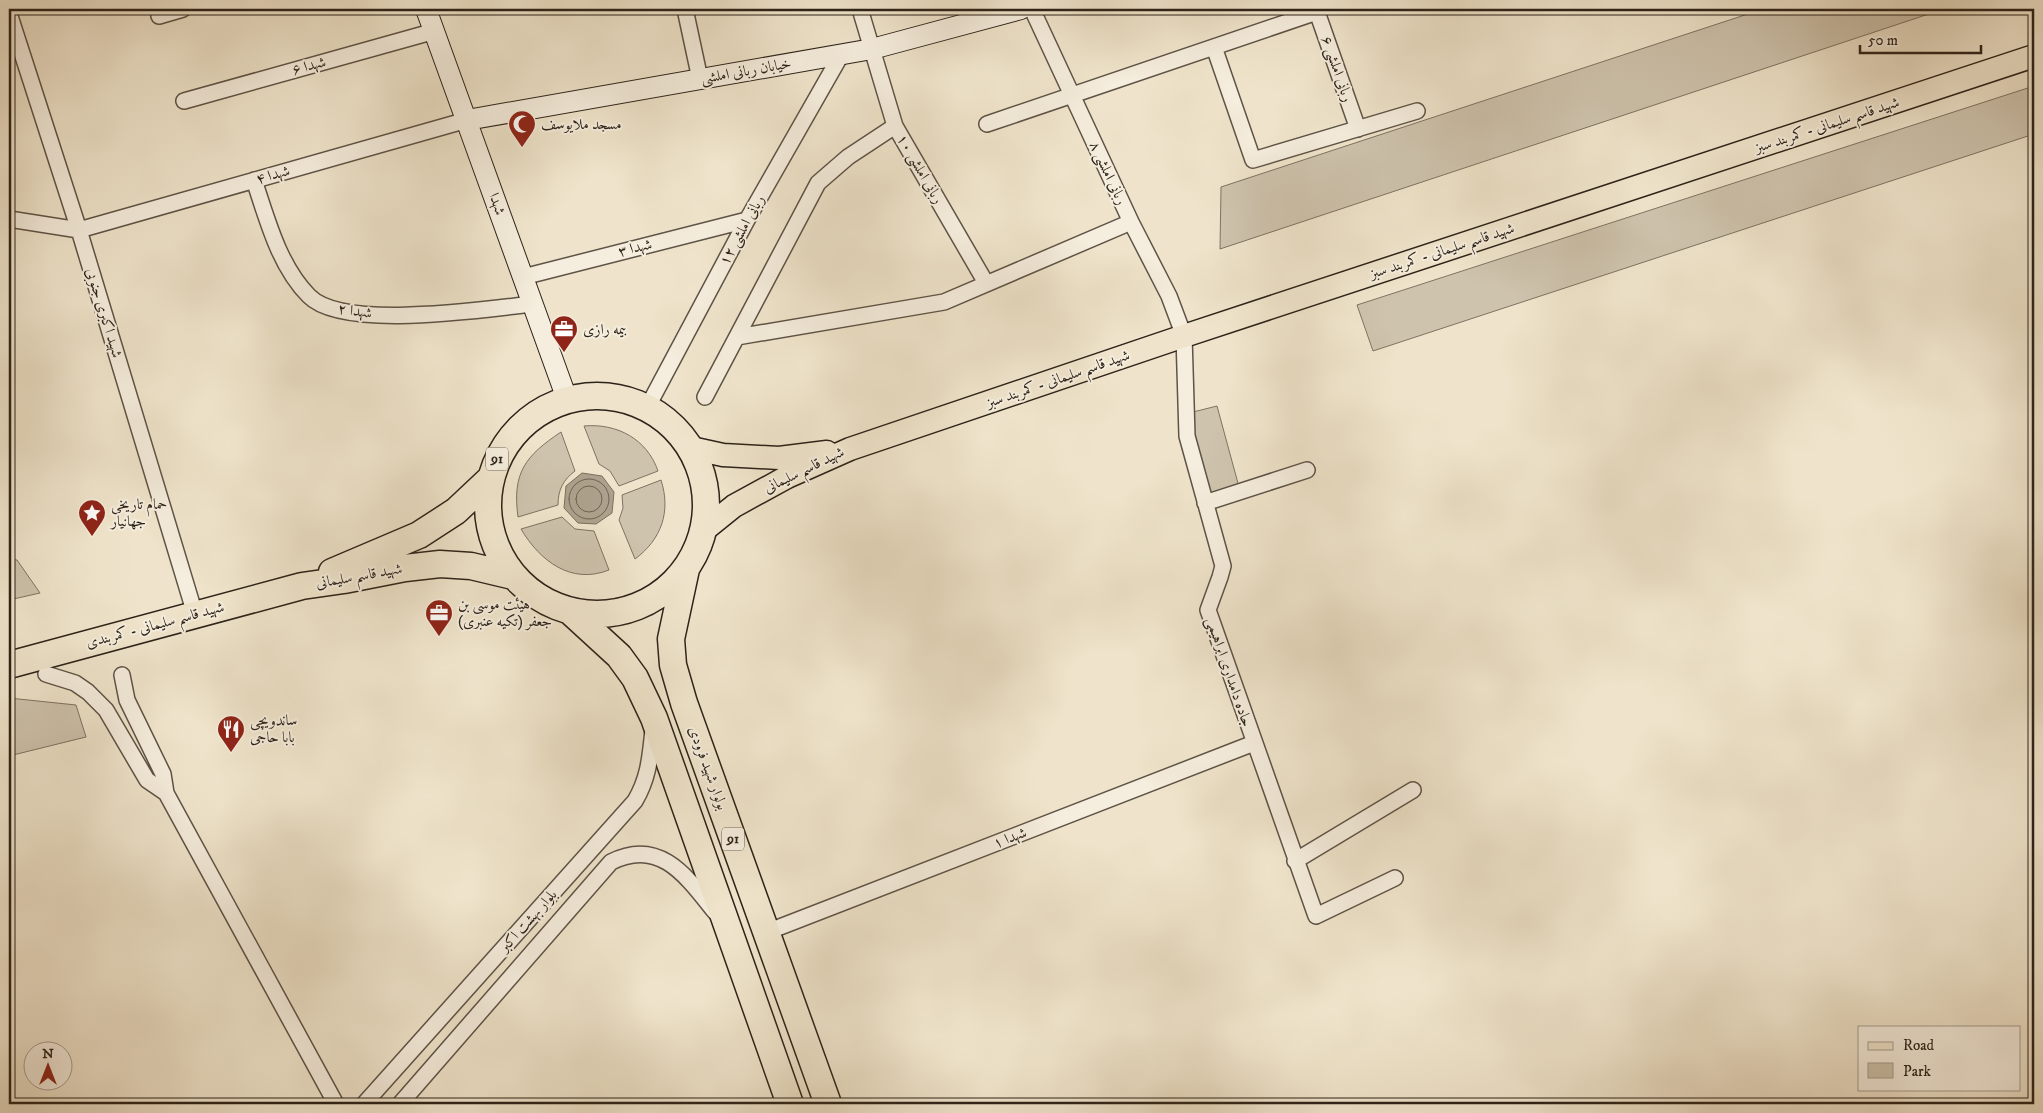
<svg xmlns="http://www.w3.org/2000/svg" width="2043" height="1113" font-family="'IM FELL DW Pica',Amiri,serif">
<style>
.green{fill:#cec3ad;stroke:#7e7363}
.water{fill:#ada28e;stroke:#7a6f5f}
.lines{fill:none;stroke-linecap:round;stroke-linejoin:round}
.shore{stroke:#6d6254;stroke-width:1}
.street-casing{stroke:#5e5346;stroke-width:18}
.secondary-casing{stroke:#2d2319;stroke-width:22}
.primary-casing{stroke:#2d2319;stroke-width:25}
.highway-casing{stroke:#2d2319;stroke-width:29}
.street{stroke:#f5eddd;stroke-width:15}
.secondary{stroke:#f5eddd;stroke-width:20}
.primary{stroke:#efe4cb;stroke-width:22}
.highway{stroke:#efe4cb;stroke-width:26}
.labels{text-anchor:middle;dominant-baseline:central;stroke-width:4;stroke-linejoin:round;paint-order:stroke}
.shield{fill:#f5eddd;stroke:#696054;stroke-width:1}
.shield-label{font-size:14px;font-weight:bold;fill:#2d2319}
.street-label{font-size:15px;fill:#2d2319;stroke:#f5eddd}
.poi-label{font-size:15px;fill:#2d2319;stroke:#f5eddd;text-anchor:start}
</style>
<rect width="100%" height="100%" fill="#efe4cb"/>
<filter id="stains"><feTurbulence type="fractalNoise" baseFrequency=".004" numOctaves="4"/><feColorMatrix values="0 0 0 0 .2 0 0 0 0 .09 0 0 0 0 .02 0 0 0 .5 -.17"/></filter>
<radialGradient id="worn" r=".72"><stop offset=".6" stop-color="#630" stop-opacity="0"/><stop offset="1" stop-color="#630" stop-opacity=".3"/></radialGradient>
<path class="green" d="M1763,9H1944L1220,249L1221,187Z
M2034,86V134L1373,351L1357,305Z
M1217,406L1239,487L1211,494L1189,413Z
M584,426C617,423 647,439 658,471L619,486L610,471L599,464Z
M561,432L575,471C563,480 558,490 558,505L518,517C512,473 525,456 561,432Z
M661,480C671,511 662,539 635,559L619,520L623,508L622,495Z
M562,517L575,529L594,531L609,570C571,585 540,561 521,529Z
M9,559L17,560L40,593L9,600Z
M9,698L76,705L86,737L9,756Z"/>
<path class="water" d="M582,473L602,476L614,492L612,513L596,524L578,523L564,508L566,486Z"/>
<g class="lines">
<path class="shore" d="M569 499a20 20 0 1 1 40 0a20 20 0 1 1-40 0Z
M576 499a13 13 0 1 1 26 0a13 13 0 1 1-26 0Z"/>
<g class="street-casing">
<path id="street" d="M685,9L700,79
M860,9L895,126L986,283
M1032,9L1131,222L1169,296L1184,336L1187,436L1223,566L1220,577L1208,610L1316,916L1395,878
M1316,9L1358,129
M9,13L79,230L195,614
M159,16L183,9
M1214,47L1253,160L1417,111
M184,101L435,31
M987,124L1317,12
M254,180C267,219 279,266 309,296C343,331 485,309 533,304
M9,219L79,230L467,120
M523,277L747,220
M737,337L944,302L1131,222
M705,397L818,183L848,157L895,126
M647,408L747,220L841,55
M1205,503L1307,470
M46,674L75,683L88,692L106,710L147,780L166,793
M122,675L127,700L163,774L166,793L336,1104
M1295,861L1413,790
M767,932L1254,743
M364,1104L635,801C649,777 650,757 653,730
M400,1104L611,862C660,837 687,877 715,912"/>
</g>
<g class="secondary-casing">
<path id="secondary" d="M426,9L567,399
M467,120L872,49L1021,9"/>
</g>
<g class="primary-casing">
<path id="primary" d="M691,448L723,455L779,458L827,452
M703,531L734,506L787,477L850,449L1184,336L2034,56"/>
</g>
<g class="highway-casing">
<path id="highway" d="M488 505a109 109 0 1 1 218 0a109 109 0 1 1-218 0Z
M686,569L671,639L673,665L684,703L828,1104
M332,572L419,535L456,511L490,479
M571,612L619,656L635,678L654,718L790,1104
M9,665L302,586L344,580L405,568L440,564L471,566L513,576"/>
</g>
<use href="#street" class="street"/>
<use href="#secondary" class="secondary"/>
<use href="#primary" class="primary"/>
<use href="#highway" class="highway"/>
</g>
<defs>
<g id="mosque-pin" transform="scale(1.4375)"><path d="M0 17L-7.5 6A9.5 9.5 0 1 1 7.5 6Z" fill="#8f2418" stroke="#f5eddd"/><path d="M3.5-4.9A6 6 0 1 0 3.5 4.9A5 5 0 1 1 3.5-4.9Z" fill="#fff"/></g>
<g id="office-pin" transform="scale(1.4375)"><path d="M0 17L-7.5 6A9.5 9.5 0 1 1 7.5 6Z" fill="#8f2418" stroke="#f5eddd"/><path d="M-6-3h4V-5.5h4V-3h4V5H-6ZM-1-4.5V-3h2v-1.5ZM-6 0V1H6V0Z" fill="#fff"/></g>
<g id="sight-pin" transform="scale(1.4375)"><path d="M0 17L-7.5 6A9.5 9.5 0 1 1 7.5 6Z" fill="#8f2418" stroke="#f5eddd"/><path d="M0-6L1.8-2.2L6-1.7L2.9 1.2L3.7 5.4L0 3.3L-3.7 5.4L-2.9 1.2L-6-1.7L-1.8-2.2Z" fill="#fff"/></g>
<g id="restaurant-pin" transform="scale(1.4375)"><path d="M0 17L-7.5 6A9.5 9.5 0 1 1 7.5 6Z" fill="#8f2418" stroke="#f5eddd"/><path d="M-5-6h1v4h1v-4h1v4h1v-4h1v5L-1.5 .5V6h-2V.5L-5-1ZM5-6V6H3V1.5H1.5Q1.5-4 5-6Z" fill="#fff"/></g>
</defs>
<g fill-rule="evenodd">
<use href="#mosque-pin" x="522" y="124"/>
<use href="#office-pin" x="564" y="329"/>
<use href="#sight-pin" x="92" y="513"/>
<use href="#office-pin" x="439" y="613"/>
<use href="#restaurant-pin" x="231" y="729"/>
</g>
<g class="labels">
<g class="shield">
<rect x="486" y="447.5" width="22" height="23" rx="4"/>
<rect x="722" y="827.5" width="22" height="23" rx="4"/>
</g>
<g class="shield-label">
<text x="497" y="459">91</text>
<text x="733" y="839">91</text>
</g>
<g class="street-label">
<text transform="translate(309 66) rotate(-15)">شهدا ۶</text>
<text transform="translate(1337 69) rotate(71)">ربانی املشی ۶</text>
<text transform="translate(746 71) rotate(-10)">خیابان ربانی املشی</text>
<text transform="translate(1827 125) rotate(-18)">شهید قاسم سلیمانی - کمربند سبز</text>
<text transform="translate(920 169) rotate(60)">ربانی املشی ۱۰</text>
<text transform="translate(1108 173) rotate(65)">ربانی املشی ۸</text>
<text transform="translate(273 175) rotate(-16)">شهدا ۴</text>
<text transform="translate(497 204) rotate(70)">شهدا</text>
<text transform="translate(742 230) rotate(-61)">ربانی املشی ۱۲</text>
<text transform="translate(635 248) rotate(-14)">شهدا ۳</text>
<text transform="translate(1442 251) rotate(-18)">شهید قاسم سلیمانی - کمربند سبز</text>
<text transform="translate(355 311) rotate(8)">شهدا ۲</text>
<text transform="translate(104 313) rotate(73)">شهید اکبری جنوبی</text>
<text transform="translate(1058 379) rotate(-19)">شهید قاسم سلیمانی - کمربند سبز</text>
<text transform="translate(804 470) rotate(-26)">شهید قاسم سلیمانی</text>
<text transform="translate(359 576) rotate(-10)">شهید قاسم سلیمانی</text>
<text transform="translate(155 625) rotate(-15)">شهید قاسم سلیمانی - کمربندی</text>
<text transform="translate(1229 672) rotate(71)">جاده دامداری ابراهیمی</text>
<text transform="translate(708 768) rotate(70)">بولوار شهید فرودی</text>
<text transform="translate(1010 838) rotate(-21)">شهدا ۱</text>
<text transform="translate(528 921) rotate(-48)">بلوار بهشت اکبر</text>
</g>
<g class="poi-label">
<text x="541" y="124">مسجد ملایوسف</text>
<text x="583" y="329">بیمه رازی</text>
<text x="111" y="504">حمام تاریخی<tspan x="111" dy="17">جهانیار</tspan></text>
<text x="458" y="604">هيئت موسی بن<tspan x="458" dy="17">جعفر (تکیه عنبری)</tspan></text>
<text x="250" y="720">ساندویچی<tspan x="250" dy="17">بابا حاجی</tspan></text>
</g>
</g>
<rect width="2043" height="1113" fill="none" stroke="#efe4cb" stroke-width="30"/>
<rect x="10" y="10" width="2023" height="1093" fill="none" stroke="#2d2319" stroke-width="2.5"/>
<rect x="15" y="15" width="2013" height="1083" fill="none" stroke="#2d2319"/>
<rect x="1858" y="1026" width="162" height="65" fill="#f5eddd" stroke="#a59c8f"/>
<rect x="1868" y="1042" width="25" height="8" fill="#efe4cb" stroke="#a59c8f"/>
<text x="1903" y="1050" font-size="15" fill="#2d2319">Road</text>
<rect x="1868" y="1063" width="25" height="15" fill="#cec3ad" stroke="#a59c8f"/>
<text x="1903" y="1076" font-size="15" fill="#2d2319">Park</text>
<g transform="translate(48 1066)"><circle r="24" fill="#f5eddd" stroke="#a59c8f"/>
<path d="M0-4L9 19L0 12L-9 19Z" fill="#8f2418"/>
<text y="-8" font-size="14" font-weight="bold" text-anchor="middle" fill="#2d2319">N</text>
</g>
<path d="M1860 45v8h121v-8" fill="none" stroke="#2d2319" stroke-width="2.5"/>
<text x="1868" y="45" font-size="15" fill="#2d2319" stroke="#f5eddd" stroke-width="4" paint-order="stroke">50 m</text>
<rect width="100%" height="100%" filter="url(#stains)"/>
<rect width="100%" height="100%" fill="url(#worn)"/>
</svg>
